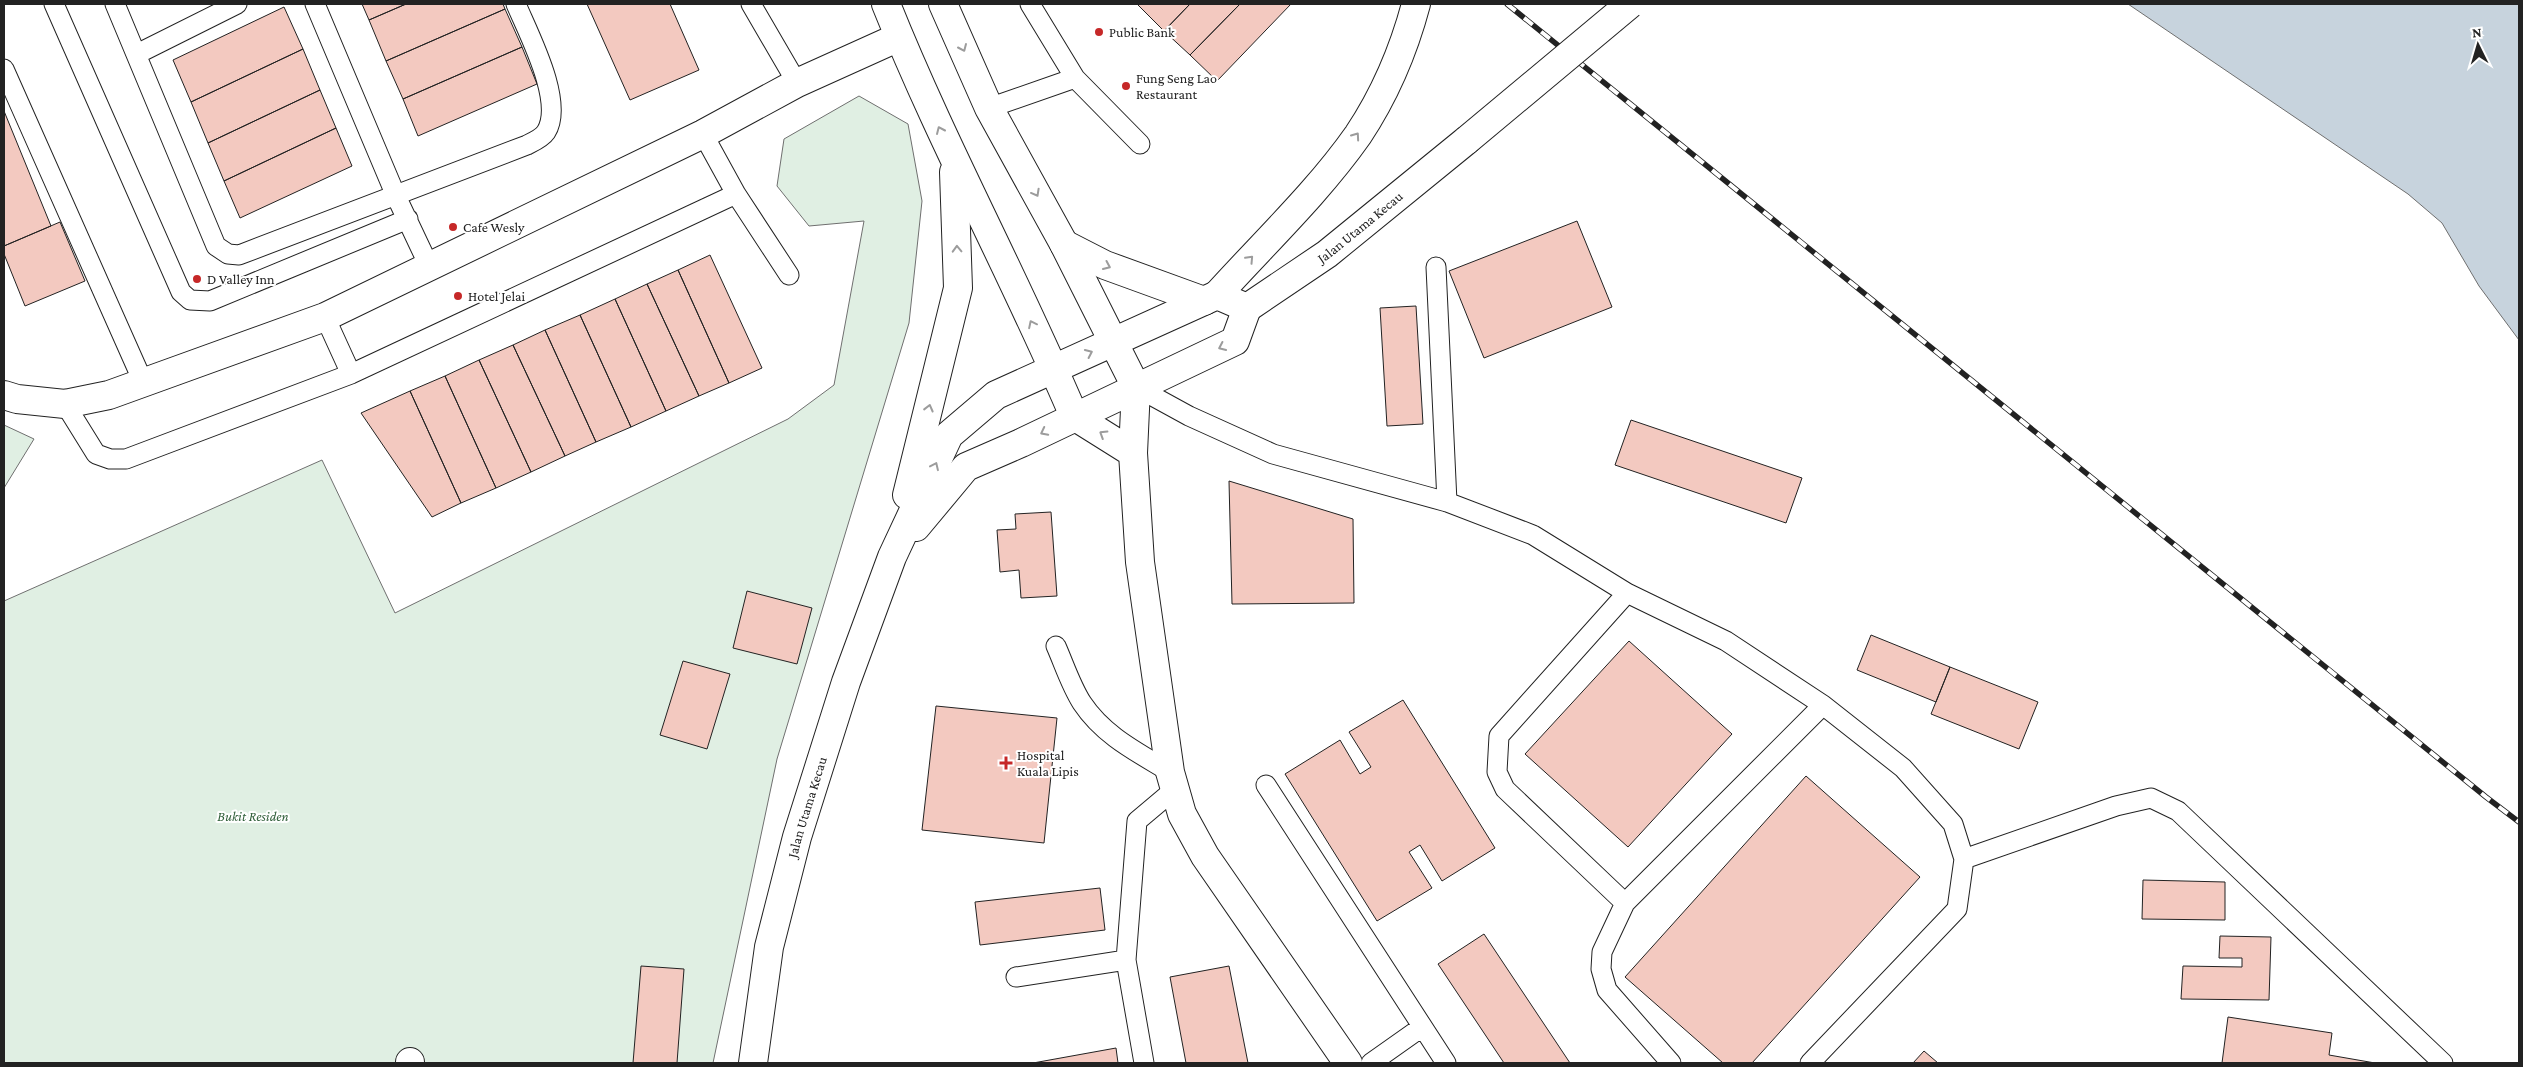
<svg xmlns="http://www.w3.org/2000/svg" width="2523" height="1067" font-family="'Crimson Pro',serif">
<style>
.green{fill:#e0efe3;stroke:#6f6f6f}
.water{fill:#c7d3dd;stroke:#6f6f6f}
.building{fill:#f3c9c0;stroke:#222}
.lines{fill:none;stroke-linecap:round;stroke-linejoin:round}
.lane-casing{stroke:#222;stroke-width:21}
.street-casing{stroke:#222;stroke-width:30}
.secondary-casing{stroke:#222;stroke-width:30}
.lane{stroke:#fff;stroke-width:19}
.street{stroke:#fff;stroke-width:28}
.secondary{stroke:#fff;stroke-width:28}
.rail-casing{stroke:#222;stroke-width:5.5}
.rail{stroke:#fff;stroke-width:4;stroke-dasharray:11;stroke-linecap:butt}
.secondary-bridge-casing{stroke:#222;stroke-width:30;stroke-linecap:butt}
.secondary-bridge{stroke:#fff;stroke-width:28}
.oneway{stroke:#9c9c9c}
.poi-dot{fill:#c62828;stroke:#fff;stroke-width:2}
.labels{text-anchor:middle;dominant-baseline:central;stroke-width:4;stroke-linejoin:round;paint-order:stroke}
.poi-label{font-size:14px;fill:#222;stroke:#fff;text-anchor:start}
.street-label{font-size:14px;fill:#222;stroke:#fff}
.park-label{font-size:14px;font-style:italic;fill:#2f5e38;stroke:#fff}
</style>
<rect width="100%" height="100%" fill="#fff"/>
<path class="green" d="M859,96L908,124L922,201L909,323L777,759L713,1063H4V601L322,460L395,613L788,419L834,385L864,221L809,226L777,186L784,139Z
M4,425L34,439L4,488Z"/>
<path class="water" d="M2128,4H2519V340L2479,286L2442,223L2408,194Z"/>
<path class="building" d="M362,4H406L369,20Z
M406,4H503L505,9L386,61L369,20Z
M587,4H670L699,70L630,100Z
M1137,4H1190L1164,31Z
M1190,4H1240L1190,55L1164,31Z
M1240,4H1291L1217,81L1190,55Z
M284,7L303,49L191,102L173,60Z
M505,9L522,47L403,99L386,61Z
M522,47L537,84L418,136L403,99Z
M303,49L320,90L208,143L191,102Z
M320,90L336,128L224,181L208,143Z
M4,111L51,226L4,246Z
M336,128L352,166L240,218L224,181Z
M1577,221L1612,307L1484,358L1449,271Z
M60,222L85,281L25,306L4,254V246Z
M710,255L762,368L729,383L678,270Z
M678,270L729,383L699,396L647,284Z
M647,284L699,396L666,411L615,299Z
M615,299L666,411L631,427L580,315Z
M1416,306L1423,424L1387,426L1380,308Z
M580,315L631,427L596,442L545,330Z
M545,330L596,442L565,456L513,345Z
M513,345L565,456L531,472L479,360Z
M479,360L531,472L496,488L445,376Z
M445,376L496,488L461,503L410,391Z
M410,391L461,503L432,517L361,413Z
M1631,420L1802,478L1786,523L1615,465Z
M1229,481L1353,519L1354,603L1232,604Z
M1051,512L1057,596L1021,598L1019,570L1000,572L997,530L1016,529L1015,514Z
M747,591L812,608L797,664L733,648Z
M1871,635L1950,667L1936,702L1857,670Z
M1629,641L1732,734L1628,847L1525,754Z
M683,661L730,674L707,749L660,735Z
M1950,667L2038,702L2019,749L1931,714Z
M1403,700L1495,848L1442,881L1420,845L1409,852L1432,888L1377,921L1285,774L1340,740L1360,774L1371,767L1349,732Z
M936,706L1057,718L1044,843L922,830Z
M1806,776L1920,877L1752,1063H1723L1625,977Z
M2143,880L2225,882V920L2142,919Z
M1100,888L1105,930L980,945L975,902Z
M1484,934L1570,1063H1504L1438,964Z
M2220,936L2271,937L2269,1000L2181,999L2183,966L2242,967V958H2219Z
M641,966L684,969L677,1063H633Z
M1229,966L1248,1063H1186L1170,977Z
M2228,1017L2332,1033L2329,1055L2375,1063H2222Z
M1116,1048L1118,1063H1033Z
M1924,1051L1938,1063H1913Z"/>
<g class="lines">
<g class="lane-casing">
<path id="lane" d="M54,4L181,292L190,300L210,301L408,219
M115,4L216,246L228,254L239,255L527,145C533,142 542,138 546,132C565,102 528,33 516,4
M315,4L396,196L430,268
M751,4L797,83
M1030,4L1075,78
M137,54L237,4
M4,69L144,384
M989,108L1075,78L1140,144
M736,194L789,275
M1436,267L1447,502
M325,317L351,374
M1136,387L1189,416L1273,454L1447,502L1533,535L1627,593L1726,641L1823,705L1903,768L1953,824L1964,859L1957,909L1810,1063
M65,404L96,454L110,459H126L351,374L736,194L703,134
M1056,646C1064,664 1071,686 1082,703C1104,736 1137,752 1170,772
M1266,785L1446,1063
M1964,859L2116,806L2151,798L2178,811L2443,1063
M1625,903L1505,789L1497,772L1499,736L1627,593
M1016,977L1126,960
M1144,1063L1126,960L1137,821L1175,789
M1371,1063L1422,1027
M1671,1063L1607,990L1601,969L1602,952L1625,903L1823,705"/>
</g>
<g class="street-casing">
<path id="street" d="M1217,295C1263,244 1318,192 1358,135C1384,96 1404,49 1416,4
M1136,387L1133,453L1140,562L1170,772L1182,814L1205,856L1348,1063
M4,395L17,399L65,404L109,395L325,317L703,134L797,83L899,37
M1074,416L1133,453
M410,1063V1062"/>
</g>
<g class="secondary-casing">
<g id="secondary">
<path d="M886,4C942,144 1015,277 1074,416"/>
<path d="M943,4L989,108L1064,244L1136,387"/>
<path d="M1064,244L1105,265L1204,301"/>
<path id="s1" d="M1247,308L1327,254L1467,140"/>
<path d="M907,495L958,288L954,172"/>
<path d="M916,527L966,467L1021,443L1235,341L1247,308"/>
<path id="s2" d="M753,1063L769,947L797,837L846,682L892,557L949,435L996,395L1217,295L1247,308"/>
</g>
</g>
<use href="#lane" class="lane"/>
<use href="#street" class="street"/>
<use href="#secondary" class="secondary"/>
<g class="rail-casing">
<path id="rail" d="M1507,4L2486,797L2519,822"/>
</g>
<use href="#rail" class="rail"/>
<g class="secondary-bridge-casing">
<path id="secondary-bridge" d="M1467,140L1630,4"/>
</g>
<use href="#secondary-bridge" class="secondary-bridge"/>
</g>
<defs><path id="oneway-chevron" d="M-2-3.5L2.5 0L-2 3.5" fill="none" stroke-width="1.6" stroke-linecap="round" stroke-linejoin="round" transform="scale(1.25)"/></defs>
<g class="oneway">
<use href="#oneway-chevron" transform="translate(963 48) rotate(66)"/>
<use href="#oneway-chevron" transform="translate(940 130) rotate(-114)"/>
<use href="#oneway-chevron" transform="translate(1356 136) rotate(-55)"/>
<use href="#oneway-chevron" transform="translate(1036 193) rotate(61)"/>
<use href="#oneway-chevron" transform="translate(957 249) rotate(-92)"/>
<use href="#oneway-chevron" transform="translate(1250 259) rotate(-47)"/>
<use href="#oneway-chevron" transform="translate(1107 266) rotate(24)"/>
<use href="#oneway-chevron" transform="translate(1032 324) rotate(-116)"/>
<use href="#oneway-chevron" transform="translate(1222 347) rotate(155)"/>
<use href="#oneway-chevron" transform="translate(1089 353) rotate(-25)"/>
<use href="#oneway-chevron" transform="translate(929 408) rotate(-76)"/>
<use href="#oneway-chevron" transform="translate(1044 432) rotate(153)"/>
<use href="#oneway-chevron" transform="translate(1103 434) rotate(-148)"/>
<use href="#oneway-chevron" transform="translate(935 466) rotate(-65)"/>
</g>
<g class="poi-dot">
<circle cx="1099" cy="32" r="5"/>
<circle cx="1126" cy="86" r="5"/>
<circle cx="453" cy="227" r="5"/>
<circle cx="197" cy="279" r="5"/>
<circle cx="458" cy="296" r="5"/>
<path d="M1003.5 755.5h5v5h5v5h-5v5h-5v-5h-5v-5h5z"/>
</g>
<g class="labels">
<g class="poi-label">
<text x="1109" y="32">Public Bank</text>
<text x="1136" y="78">Fung Seng Lao<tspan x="1136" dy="16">Restaurant</tspan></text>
<text x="463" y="227">Cafe Wesly</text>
<text x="207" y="279">D Valley Inn</text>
<text x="468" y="296">Hotel Jelai</text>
<text x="1017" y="755">Hospital<tspan x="1017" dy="16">Kuala Lipis</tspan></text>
</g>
<g class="street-label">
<text stroke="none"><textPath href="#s1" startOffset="139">Jalan Utama Kecau</textPath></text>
<text stroke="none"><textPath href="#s2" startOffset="262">Jalan Utama Kecau</textPath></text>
</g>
<g class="park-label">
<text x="253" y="816">Bukit Residen</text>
</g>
</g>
<rect width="2523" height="1067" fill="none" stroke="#222222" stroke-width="10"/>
<g transform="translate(2478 45) rotate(355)" stroke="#ffffff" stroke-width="4" paint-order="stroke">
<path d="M0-4L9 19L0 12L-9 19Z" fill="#222222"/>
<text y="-8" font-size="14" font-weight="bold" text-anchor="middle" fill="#222222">N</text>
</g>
</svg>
